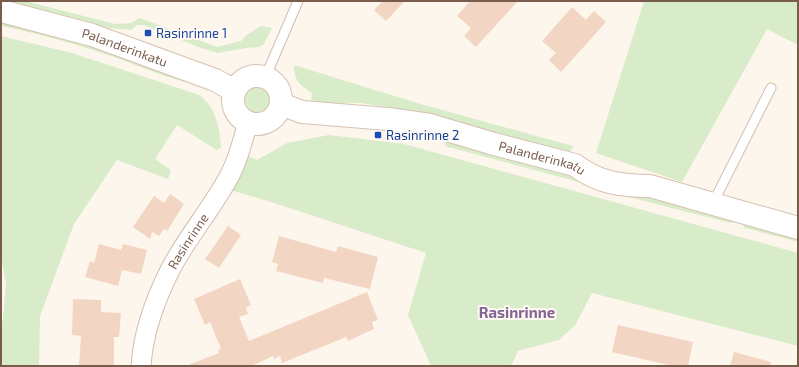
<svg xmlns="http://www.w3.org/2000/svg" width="799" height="367" font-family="'Exo 2',sans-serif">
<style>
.green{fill:#d8ecc9}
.building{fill:#f3d5c3}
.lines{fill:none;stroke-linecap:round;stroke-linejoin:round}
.lane-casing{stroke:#d1beb0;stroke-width:11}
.street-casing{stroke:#d1beb0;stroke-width:21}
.secondary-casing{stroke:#d6c0b0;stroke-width:24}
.lane{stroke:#fff;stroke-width:9}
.street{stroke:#fff;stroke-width:19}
.secondary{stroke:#fff;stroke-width:22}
.transit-dot{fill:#1a4fb4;stroke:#fffaf3;stroke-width:1.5}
.labels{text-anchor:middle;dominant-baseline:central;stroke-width:4;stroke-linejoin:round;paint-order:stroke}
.transit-label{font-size:13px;fill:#164399;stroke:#fffaf3;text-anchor:start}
.street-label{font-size:13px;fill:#7a5c4d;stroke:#fffaf3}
.quarter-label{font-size:15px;font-weight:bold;fill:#846695;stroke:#fffaf3}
</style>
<rect width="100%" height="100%" fill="#fdf6ec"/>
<path class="green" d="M1,1H25L115,24L131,23L140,18L217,47L241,41L248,34L261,26L272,28L264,44L260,47L246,48L218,53L201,48L144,25H137L131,30L109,28Z
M644,1H798V45L767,29L682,182L596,153Z
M1,19L36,25L202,85C172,81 145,68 117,58C79,45 41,34 1,26Z
M1,36L72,53L199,95C216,106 220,130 221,148L217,149L218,151L177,125L155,159L171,170L168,179L117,160L74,224L40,316L39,366H1V338L6,284L1,256Z
M294,65L417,103L573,146V148L568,153L402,109L360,103H327L311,100L312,93C300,85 294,81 294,65Z
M245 100a13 13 0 1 1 26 0a13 13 0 1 1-26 0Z
M329,135L404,144L798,253V346L592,293L576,324L559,340L518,351L511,366H431L408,315L426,253L271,202L230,190L248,156L257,160L287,143Z
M447,137L575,173L586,184L445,146Z
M627,191L735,218L733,222L730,223L625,196Z
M744,221L798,234V242L745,228L743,226Z"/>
<path class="building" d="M383,1H405L386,21L374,10Z
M470,1H518L476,47L464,36L471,28L457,16Z
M572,7L586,20L594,11L606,22L561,72L549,60L556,53L542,41Z
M170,194L184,204L167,231L164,229L159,236L152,232L150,239L133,227L154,196L164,203Z
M228,226L241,235L219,268L205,259Z
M279,236L336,252L338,246L378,257L370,289L324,278L323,283L276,271L278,264L272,262Z
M99,244L121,250L123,244L147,250L141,274L122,270L118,286L85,277L90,261L94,263Z
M240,279L251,305L246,308L248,314L239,317L249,341L367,292L378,320L372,322L374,329L365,333L348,341L346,337L282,363L280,356L274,359L273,356L251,366H188V365L219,353L218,350L221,349L210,322L205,325L194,299Z
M73,299L101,300V312L121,313L119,337H114V366H79L81,336L72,335Z
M618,325L693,342L688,366H673L612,352Z
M734,352L771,362V366H730Z"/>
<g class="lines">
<g class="lane-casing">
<path id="lane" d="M265,78L298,1
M713,203L771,88"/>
</g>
<g class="street-casing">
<g id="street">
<path id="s1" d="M141,366C143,333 155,300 170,270C186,239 209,212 226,182C237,164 242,143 248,122"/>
</g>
</g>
<g class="secondary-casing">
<g id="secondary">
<path id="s2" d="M1,11L92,35L215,80L235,91"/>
<circle cx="257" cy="100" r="24"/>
<path id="s3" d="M281,104L302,112L388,119L430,125L494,144L575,165C598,183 622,186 650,186L798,228"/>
</g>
</g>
<use href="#lane" class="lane"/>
<use href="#street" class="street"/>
<use href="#secondary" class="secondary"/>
</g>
<g class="transit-dot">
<rect x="144" y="29" width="8" height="8" rx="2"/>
<rect x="374" y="131" width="8" height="8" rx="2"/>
</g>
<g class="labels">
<g class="transit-label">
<text x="156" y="33">Rasinrinne 1</text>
<text x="386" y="135">Rasinrinne 2</text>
</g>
<g class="street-label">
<text stroke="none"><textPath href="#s2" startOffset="129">Palanderinkatu</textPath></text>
<text stroke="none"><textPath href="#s3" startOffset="268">Palanderinkatu</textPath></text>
<text stroke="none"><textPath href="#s1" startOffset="135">Rasinrinne</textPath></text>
</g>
<g class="quarter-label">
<text x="517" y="312">Rasinrinne</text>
</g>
</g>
<rect width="799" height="367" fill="none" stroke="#7a5c4d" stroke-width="4"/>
</svg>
